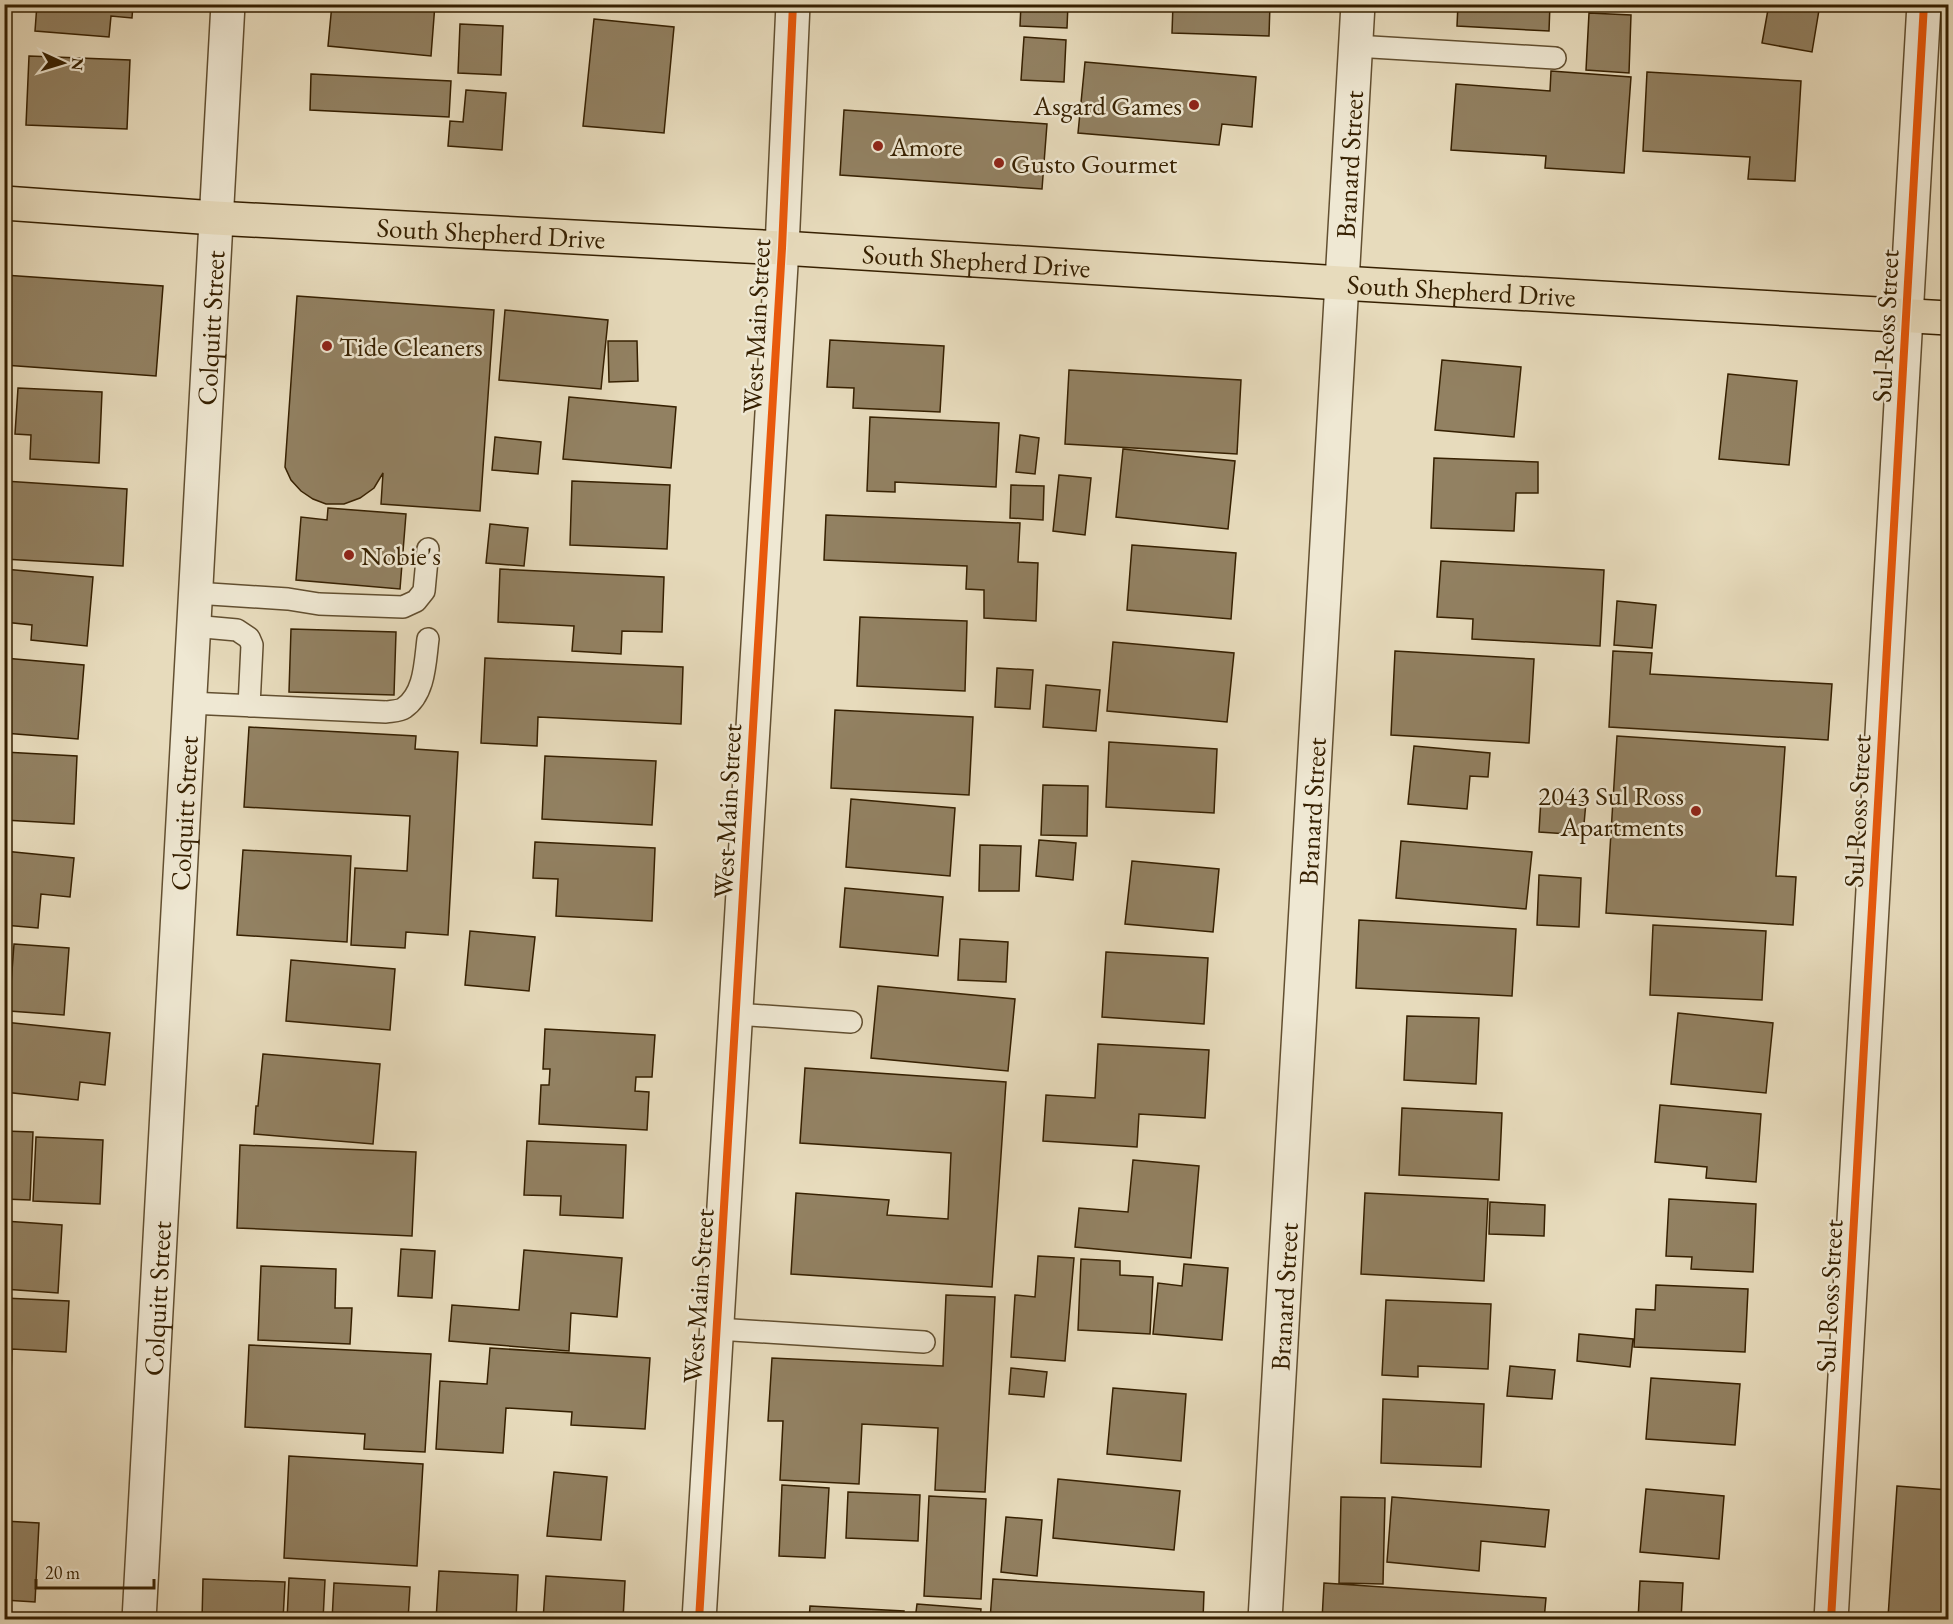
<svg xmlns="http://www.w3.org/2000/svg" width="1953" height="1624" font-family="'EB Garamond',serif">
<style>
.building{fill:#928162;stroke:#362001;stroke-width:1.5}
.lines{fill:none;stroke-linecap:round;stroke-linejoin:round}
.service-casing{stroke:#624f30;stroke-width:24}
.minor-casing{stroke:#624f30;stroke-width:36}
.primary-casing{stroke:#362001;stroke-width:36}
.service{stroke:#efe8d3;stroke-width:21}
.minor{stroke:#efe8d3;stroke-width:33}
.primary{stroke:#e7dbbc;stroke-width:33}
.cycleway-casing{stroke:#efe8d3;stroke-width:11}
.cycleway{stroke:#e8590c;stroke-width:8}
.poi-dot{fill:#8f2418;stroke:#efe8d3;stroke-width:2}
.labels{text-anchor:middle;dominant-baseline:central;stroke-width:5;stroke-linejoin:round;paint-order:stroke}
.poi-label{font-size:27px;fill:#362001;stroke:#efe8d3;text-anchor:start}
.street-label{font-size:27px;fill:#362001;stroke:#efe8d3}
</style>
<rect width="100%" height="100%" fill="#e7dbbc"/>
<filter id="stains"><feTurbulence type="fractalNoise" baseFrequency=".00333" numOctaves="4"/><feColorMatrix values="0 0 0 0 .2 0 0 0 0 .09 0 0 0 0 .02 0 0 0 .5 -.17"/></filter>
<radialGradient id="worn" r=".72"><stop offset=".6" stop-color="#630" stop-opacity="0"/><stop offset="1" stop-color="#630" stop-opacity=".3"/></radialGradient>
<path class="building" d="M37,4H133L132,18L111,16L109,37L35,31Z
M332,4H435L431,56L328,46Z
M1021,4H1068L1067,28L1020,26Z
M1173,4H1270L1269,36L1172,33Z
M1458,4H1550L1549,31L1457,26Z
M1769,4H1820L1812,52L1762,43Z
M1589,13L1631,15L1629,73L1586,70Z
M594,19L674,27L664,133L583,126Z
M460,24L503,26L501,75L458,73Z
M1024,37L1066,40L1064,82L1021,80Z
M29,56L130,60L127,129L26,125Z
M1085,62L1256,77L1252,127L1222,124L1219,145L1078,133Z
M1551,71L1631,77L1624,173L1545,168L1546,156L1451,150L1456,84L1550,91Z
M1647,72L1801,81L1795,181L1748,179L1750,157L1643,151Z
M311,74L451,81L449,117L310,110Z
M466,90L506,93L502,150L448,146L450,121L463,122Z
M844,110L1047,124L1042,189L840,175Z
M4,275L163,286L156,376L4,365Z
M297,296L494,310L480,511L381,504L383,473L374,488L360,498L344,504H326L313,499L301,491L291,480L285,467Z
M505,310L608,320L601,389L499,380Z
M830,340L944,346L940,412L853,408L854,388L827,387Z
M608,341H637L638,381L609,382Z
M1442,360L1521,367L1514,437L1435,430Z
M1069,370L1241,380L1237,454L1065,444Z
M1728,374L1797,381L1789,465L1719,459Z
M18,388L102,392L99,463L30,459L31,435L15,434Z
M569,397L676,407L671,468L563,459Z
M870,417L999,423L996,487L895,482V492L867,491Z
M1020,435L1039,438L1035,474L1016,472Z
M495,437L541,442L538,474L492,470Z
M1123,449L1235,461L1228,529L1116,517Z
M1434,458L1538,462V493H1516L1514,531L1431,528Z
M1059,475L1091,478L1085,535L1053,531Z
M4,481L127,489L123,566L4,559Z
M572,481L670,485L667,549L570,545Z
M1011,485L1044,486L1043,520L1010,518Z
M328,508L406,514L400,589L296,580L301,517L327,520Z
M826,515L1020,523L1018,562L1038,563L1036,621L984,618V590L966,589L967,566L824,560Z
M490,524L528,528L524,566L486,563Z
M1132,545L1236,553L1231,619L1127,610Z
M1441,561L1604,570L1600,646L1472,639L1473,619L1437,617Z
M4,569L93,577L87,646L31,640L32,625L4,622Z
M500,569L664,577L662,632L622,631L621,654L572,651L574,626L498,622Z
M1617,601L1656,605L1652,648L1614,645Z
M860,617L967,621L965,691L857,686Z
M291,629L396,632L394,695L289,692Z
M1113,642L1234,653L1227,722L1107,711Z
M1395,651L1534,659L1529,743L1391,735Z
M1613,651L1652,653L1650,674L1832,684L1828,740L1609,727Z
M4,658L84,665L78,739L4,733Z
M485,658L683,667L681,724L538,717L537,746L481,743Z
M997,668L1033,670L1030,709L995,707Z
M1046,685L1100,690L1096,731L1043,727Z
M835,710L973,717L969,795L831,788Z
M249,727L416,736L415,749L458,752L448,935L406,932L405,948L351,945L355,868L407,871L410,816L244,807Z
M1617,736L1785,747L1776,876L1796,877L1793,925L1606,913Z
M1109,742L1217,749L1214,813L1106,807Z
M1414,746L1490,753L1488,777L1470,776L1467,809L1408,804Z
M4,752L77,756L74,824L4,820Z
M545,756L656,761L652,825L542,819Z
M1043,785L1088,786L1087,836L1041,835Z
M851,799L955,808L950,876L846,867Z
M1541,799L1586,802L1583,835L1539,832Z
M1039,840L1076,843L1073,880L1036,876Z
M1401,841L1532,852L1526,909L1396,898Z
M535,842L655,848L652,921L556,916L558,879L533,878Z
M980,845L1021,846L1019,891H979Z
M243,850L351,856L347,942L237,935Z
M4,851L74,858L70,897L41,894L38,928L4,925Z
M1132,861L1219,869L1213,932L1125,924Z
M1539,875L1581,878L1579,927L1537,925Z
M845,888L943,897L938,956L840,947Z
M1359,920L1516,929L1512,996L1356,988Z
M1653,925L1766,931L1762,1000L1650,995Z
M470,931L535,937L529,991L465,985Z
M960,939L1008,942L1006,982L958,980Z
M14,944L69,948L64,1015L9,1011Z
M1106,952L1208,958L1204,1024L1102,1017Z
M291,960L395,969L390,1030L286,1021Z
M878,986L1015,999L1008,1071L871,1058Z
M1678,1013L1773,1023L1766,1093L1671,1084Z
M1407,1016L1479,1018L1476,1084L1404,1080Z
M4,1022L110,1033L105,1085L80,1082L78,1100L4,1092Z
M545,1029L655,1035L652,1077H636L635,1091L649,1092L647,1130L539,1124L541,1085H549L550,1069H543Z
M1098,1044L1209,1050L1205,1118L1139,1114L1137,1147L1043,1141L1046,1095L1095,1098Z
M263,1054L380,1064L373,1144L254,1134L256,1106H258Z
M805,1068L1006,1082L992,1287L791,1274L796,1193L889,1200L887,1215L948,1219L951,1153L800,1143Z
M1660,1105L1761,1114L1756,1182L1706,1178L1707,1167L1655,1162Z
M1402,1108L1502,1113L1499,1180L1399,1175Z
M4,1131L33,1132L30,1200L4,1199Z
M36,1137L103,1140L100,1204L33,1201Z
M527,1141L626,1145L623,1218L560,1215L561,1196L524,1195Z
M240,1145L416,1152L412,1236L237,1228Z
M1133,1160L1199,1166L1191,1258L1075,1247L1079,1208L1128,1212Z
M1365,1193L1488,1199L1484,1281L1361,1274Z
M1669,1199L1756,1204L1753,1272L1691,1269L1692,1257L1666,1256Z
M1490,1202L1545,1205L1544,1236L1489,1234Z
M4,1221L62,1225L58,1293L4,1289Z
M401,1249L435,1251L432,1298L398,1296Z
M524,1250L622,1258L617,1317L571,1313L569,1351L449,1341L452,1305L519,1310Z
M1038,1256L1074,1258L1065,1361L1011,1357L1015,1295L1035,1297Z
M1081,1259L1120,1261V1275L1153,1277L1150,1334L1078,1330Z
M1184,1264L1228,1268L1222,1340L1153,1334L1158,1283L1182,1286Z
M261,1266L336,1269L335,1308H352L350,1344L258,1340Z
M1656,1285L1748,1289L1745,1352L1634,1347L1636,1309L1655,1310Z
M946,1295L995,1297L985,1492L935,1490L938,1428L862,1424L859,1484L780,1480L783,1421H768L772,1358L943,1366Z
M4,1298L69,1301L66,1352L12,1349L11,1375H4Z
M1386,1300L1491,1304L1488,1369L1418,1366V1377L1382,1375Z
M1948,1314V1373L1944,1372Z
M1579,1334L1633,1339L1630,1367L1577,1361Z
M249,1345L431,1354L425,1452L364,1449L365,1434L245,1427Z
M490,1348L650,1358L645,1429L571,1425L572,1412L506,1408L503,1453L436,1449L440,1381L487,1384Z
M1510,1366L1555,1370L1552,1399L1507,1396Z
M1011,1368L1047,1372L1044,1397L1009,1394Z
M1651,1378L1740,1384L1735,1445L1646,1439Z
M1113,1388L1186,1394L1181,1461L1107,1454Z
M1383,1399L1484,1404L1481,1467L1381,1463Z
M4,1422H6L4,1462Z
M289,1456L423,1464L417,1566L284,1558Z
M554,1472L607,1477L601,1540L547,1536Z
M1058,1479L1180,1491L1174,1550L1053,1538Z
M782,1485L829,1488L825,1558L779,1556Z
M1897,1486L1948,1490V1549L1947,1548L1942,1620L1888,1617Z
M1646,1489L1724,1496L1719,1559L1640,1552Z
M848,1492L920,1495L918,1541L846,1538Z
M929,1496L986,1499L981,1599L924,1596Z
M1341,1497L1385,1498L1383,1584L1339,1583Z
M1392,1497L1549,1510L1545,1547L1481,1541L1479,1571L1387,1562Z
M1006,1517L1042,1520L1037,1576L1001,1572Z
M4,1521L39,1523L35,1602L4,1600Z
M439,1571L518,1575L516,1620H436Z
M546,1576L625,1581L623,1620H543Z
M289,1578L325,1580L323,1620H287Z
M203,1579L285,1582L283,1620H202Z
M993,1579L1204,1592L1203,1620H990Z
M1640,1581L1683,1583L1681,1620H1638Z
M334,1583L410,1587L408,1620H332Z
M1324,1583L1546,1598L1544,1620H1322Z
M917,1604L981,1609L980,1620H915Z
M810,1606L904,1611L903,1620H809Z"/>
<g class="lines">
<g class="service-casing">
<path id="service" d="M1355,46L1555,58
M195,593L288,599L319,604L403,607L416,601L424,591L428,549
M193,626L237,630L249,638L252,645L249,706
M189,703L386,712C392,711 400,711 404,708C425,694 425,662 428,639
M736,1014L851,1022
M717,1329L924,1342"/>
</g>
<g class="minor-casing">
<g id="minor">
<path id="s1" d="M139,1620L228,4"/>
<path d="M699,1620L782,248L793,4"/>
<path id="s2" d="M1265,1620L1358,4"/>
<path d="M1831,1620L1924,4"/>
</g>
</g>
<g class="primary-casing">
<g id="primary">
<path id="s3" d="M4,203L215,218L782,248L1341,283L1948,318"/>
</g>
</g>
<use href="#service" class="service"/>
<use href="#minor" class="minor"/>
<use href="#primary" class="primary"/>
<g class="cycleway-casing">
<path id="cycleway" d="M699,1620L782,248L793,4
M1831,1620L1924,4"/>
</g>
<use href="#cycleway" class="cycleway"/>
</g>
<g class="poi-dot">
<circle cx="1194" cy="105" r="6"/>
<circle cx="878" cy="146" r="6"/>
<circle cx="999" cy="163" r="6"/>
<circle cx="327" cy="346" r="6"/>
<circle cx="349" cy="555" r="6"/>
<circle cx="1696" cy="811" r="6"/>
</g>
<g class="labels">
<g class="poi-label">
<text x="1182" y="105" text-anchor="end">Asgard Games</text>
<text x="890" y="146">Amore</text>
<text x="1011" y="163">Gusto Gourmet</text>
<text x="339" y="346">Tide Cleaners</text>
<text x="361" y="555">Nobie's</text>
<text x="1684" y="795" text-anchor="end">2043 Sul Ross<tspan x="1684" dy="31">Apartments</tspan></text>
</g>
<g class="street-label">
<text stroke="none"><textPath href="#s2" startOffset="1458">Branard Street</textPath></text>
<text stroke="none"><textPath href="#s3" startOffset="488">South Shepherd Drive</textPath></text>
<text stroke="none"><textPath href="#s3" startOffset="974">South Shepherd Drive</textPath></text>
<text stroke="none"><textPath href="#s3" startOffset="1460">South Shepherd Drive</textPath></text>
<text transform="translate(756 326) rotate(-87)">West Main Street</text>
<text transform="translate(1885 326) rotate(-87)">Sul Ross Street</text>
<text stroke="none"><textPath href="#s1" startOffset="1294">Colquitt Street</textPath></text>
<text transform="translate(727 811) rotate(-87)">West Main Street</text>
<text transform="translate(1857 811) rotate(-87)">Sul Ross Street</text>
<text stroke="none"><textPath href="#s1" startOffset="808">Colquitt Street</textPath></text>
<text stroke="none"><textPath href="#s2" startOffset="810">Branard Street</textPath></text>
<text transform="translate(698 1296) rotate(-86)">West Main Street</text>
<text transform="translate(1829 1296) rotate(-87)">Sul Ross Street</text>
<text stroke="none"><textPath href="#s1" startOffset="322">Colquitt Street</textPath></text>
<text stroke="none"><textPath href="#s2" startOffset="324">Branard Street</textPath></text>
</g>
</g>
<rect width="1953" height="1624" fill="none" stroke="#e7dbbc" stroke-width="24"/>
<rect x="6" y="6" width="1941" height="1612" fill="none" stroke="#362001" stroke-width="3"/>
<rect x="12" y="12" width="1929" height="1600" fill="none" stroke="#362001" stroke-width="1.5"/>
<g transform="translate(63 63) rotate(94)" stroke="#efe8d3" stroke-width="4.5" paint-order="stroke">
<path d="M0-4.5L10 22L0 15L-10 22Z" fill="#362001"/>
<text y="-9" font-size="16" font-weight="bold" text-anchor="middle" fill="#362001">N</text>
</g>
<path d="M36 1579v9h118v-9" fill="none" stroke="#362001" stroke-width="3"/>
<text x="45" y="1579" font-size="18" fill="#362001" stroke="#efe8d3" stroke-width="4.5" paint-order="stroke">20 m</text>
<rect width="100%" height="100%" filter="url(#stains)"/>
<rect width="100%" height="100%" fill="url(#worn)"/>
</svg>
